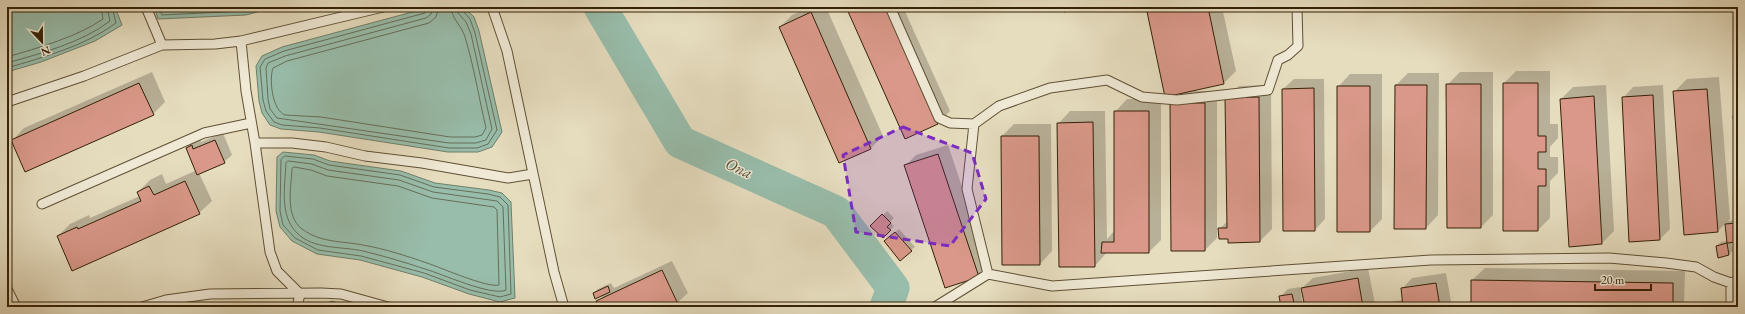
<svg xmlns="http://www.w3.org/2000/svg" width="1745" height="314" font-family="'EB Garamond',serif">
<style>
.water{fill:#98bdab;stroke:#707f69}
.shadow{fill:#0003}
.lines{fill:none;stroke-linecap:round;stroke-linejoin:round}
.shore{stroke:#666f59;stroke-width:1}
.river{stroke:#98bdab;stroke-width:33}
.building{fill:#d99889;stroke:#342107}
.service-casing{stroke:#605035;stroke-width:11}
.service{stroke:#efe9d5;stroke-width:9}
.marked{fill:#7b2cbf;fill-opacity:0.2;stroke:#7b2cbf;stroke-width:3;stroke-dasharray:8 5;stroke-linejoin:round}
.labels{text-anchor:middle;dominant-baseline:central;stroke-width:3;stroke-linejoin:round;paint-order:stroke}
.water-label{font-size:16px;font-style:italic;fill:#525038;stroke:#efe9d5}
</style>
<rect width="100%" height="100%" fill="#e6ddbf"/>
<filter id="stains"><feTurbulence type="fractalNoise" baseFrequency=".005" numOctaves="4"/><feColorMatrix values="0 0 0 0 .2 0 0 0 0 .09 0 0 0 0 .02 0 0 0 .5 -.17"/></filter>
<radialGradient id="worn" r=".72"><stop offset=".6" stop-color="#630" stop-opacity="0"/><stop offset="1" stop-color="#630" stop-opacity=".3"/></radialGradient>
<path class="water" d="M7,7H115L122,25L95,41L41,62L7,72Z
M154,7H275L246,15L158,19Z
M431,7H464L474,17L479,31L502,132L492,147L478,152H448L319,132L281,129L270,125L262,113L259,101L256,66L262,56L282,47Z
M283,152L314,155L330,161L401,171L435,183L489,190L502,193L511,202L515,298L500,302L469,294L422,277L360,260L317,254L292,241L280,227L276,211L277,157Z
M332,301L349,307H317Z"/>
<path class="shadow" d="M810,7H826L883,136L871,148L839,162L780,27L792,15Z
M847,7H903L950,111L938,123Z
M1147,7H1222L1236,71L1224,83L1190,91H1217V238L1205,250L1171,104L1183,92Z
M1516,71H1550V124H1558V138L1550,147V157H1558V173L1550,181V218L1538,230L1504,83Z
M152,72L165,102L153,114L12,141L24,128Z
M1460,72H1493V215L1481,227L1447,85Z
M1408,73H1439L1438,215L1426,228H1395L1396,85Z
M1350,74H1382V219L1370,231L1338,87Z
M1719,77L1730,219L1728,221L1738,220V241H1731L1733,251L1729,254L1717,246L1721,242L1727,241L1726,223L1718,231L1674,92L1687,79Z
M1294,79H1324L1325,219L1315,230L1283,89Z
M1271,85L1272,229L1260,241L1219,229L1228,221L1226,98L1239,86Z
M1606,85L1614,231L1602,243L1570,246L1561,99L1573,87Z
M1663,85L1670,229L1660,239L1623,98L1633,87Z
M1127,99H1161V240L1149,252H1107L1095,266L1058,124L1070,111H1105L1107,239L1115,230V112Z
M1014,124H1051L1052,251L1040,264L1002,136Z
M223,133L232,155L224,162L199,173L212,201L199,213L58,236L70,224L89,215L90,218L140,196L138,192L150,180L162,174L166,184L197,170L187,148L195,140L200,138L201,142Z
M948,145L989,266L978,276L905,166L916,155Z
M887,211L894,218L890,222L894,226L883,237L872,226Z
M899,229L915,247L911,250L889,238Z
M672,261L688,293L677,303L669,307H600L597,302L605,294L594,293L598,289L611,283L614,288Z
M1368,268L1375,304L1403,300L1402,289L1412,278L1446,273L1452,307H1306L1302,288L1313,278Z
M1485,268L1685,271L1684,307H1472V280Z
M1300,287L1303,307H1282L1280,297L1288,289Z"/>
<g class="lines">
<path class="shore" d="M158,7L162,15L245,11L259,7
M163,7L166,10L221,7
M428,7L425,13L284,51L265,59L260,67L263,100L266,111L274,122L282,125L320,128L449,148H477L488,144L497,130L475,33L470,19L463,11L462,7
M433,7L431,14L426,18L285,56L268,63L266,68L268,99L270,109L277,118L449,143H476L486,140L492,129L471,34L466,22L458,13L457,7
M439,7L436,17L429,23L287,61L273,68C269,79 272,110 285,115L321,117L450,137H475L482,135L486,128C479,98 474,67 465,37C462,26 451,18 451,7
M7,57C38,48 77,37 103,19L101,7
M7,63C42,53 81,43 110,21L107,7
M7,68C44,57 85,46 116,23L112,7
M285,156L313,159L329,165L400,175L434,187L488,194L500,197L508,205L511,294L500,297L470,290L424,273L361,256L318,250L295,238L283,225L280,211L281,160Z
M288,161L312,164L328,170L399,180L433,192L497,201L503,207L506,290C492,297 440,273 425,269C404,262 384,256 363,251C341,246 314,250 297,233C279,215 285,187 286,163Z
M294,167L311,170L327,176L398,186L432,198L494,207L497,210L499,285C487,288 442,268 427,263C407,256 385,249 363,245C342,241 321,243 302,229C285,216 291,188 292,169Z"/>
<path class="river" d="M600,7L680,142L836,212L893,288L886,307"/>
</g>
<path class="building" d="M846,7H886L938,124L905,139Z
M1063,7H1079V8L1064,12Z
M1146,7H1208L1224,84L1165,97Z
M1329,7H1366L1329,10Z
M811,12L871,149L839,163L779,27Z
M139,83L154,115L25,172L11,140Z
M1503,83H1538V136H1546V152H1538V169H1546V186H1538V231H1503Z
M1446,84H1481V228H1447Z
M1395,85H1427L1426,229H1394Z
M1337,86H1370V232H1337Z
M1314,88L1315,231H1283L1282,89Z
M1707,89L1718,232L1684,235L1673,91Z
M1653,95L1660,240L1629,242L1622,97Z
M1594,96L1602,244L1569,247L1560,99Z
M1259,97L1260,242L1228,243V239H1219L1218,228H1227L1225,98Z
M1170,103H1205V251H1171Z
M1114,111H1149V253H1101L1102,242H1114Z
M1738,115V132H1735L1733,116Z
M1093,122L1095,267H1059L1057,123Z
M1734,134H1738V182Z
M1001,136H1039L1040,265H1002Z
M215,140L225,163L197,175L186,148L192,145L193,149Z
M938,154L979,277L945,288L904,165Z
M185,181L200,214L72,271L57,236L77,227L78,229L141,201L137,192L149,186L154,195Z
M882,214L891,223L887,227L891,230L883,238L870,226Z
M1738,223V242L1727,243L1725,224Z
M895,232L912,251L900,261L884,241Z
M1727,243L1729,255L1718,258L1716,246Z
M662,270L678,304L671,307H598L596,301Z
M1358,278L1363,307H1305L1301,288Z
M1471,280L1673,283V307H1471Z
M1436,283L1440,307H1403L1401,288Z
M608,286L610,292L595,299L593,293Z
M1292,294L1295,307H1281L1279,296Z"/>
<g class="lines">
<g class="service-casing">
<path id="service" d="M146,7L162,45
M492,7L507,51L554,272L564,307
M890,7L939,118L950,123L974,124
M241,41L383,7
M7,102L84,76L162,45L215,44L241,41L246,91L255,143L270,252L277,271L300,294L297,307
M255,143H292L326,147L365,156L422,163L508,178L533,174
M42,204L204,133L251,123
M988,274L967,189L974,124L999,106L1050,88L1107,80L1142,97L1177,100L1268,90L1278,60L1288,55L1298,46L1297,7
M7,289L16,307
M142,307L166,300L210,294L321,293L341,294L388,307
M935,307L988,274L1052,286L1431,260L1609,258L1666,263L1696,267L1714,277L1731,283L1738,280
M1731,307V283"/>
</g>
<use href="#service" class="service"/>
</g>
<path class="marked" d="M903,127L972,153L986,199L950,246L856,232L843,155Z"/>
<g class="labels">
<g class="water-label">
<text transform="translate(739 168) rotate(24)">Ona</text>
</g>
</g>
<rect width="1745" height="314" fill="none" stroke="#e6ddbf" stroke-width="24"/>
<rect x="8" y="8" width="1729" height="298" fill="none" stroke="#342107" stroke-width="2"/>
<rect x="12" y="12" width="1721" height="290" fill="none" stroke="#342107"/>
<g transform="translate(42 42) rotate(158)" stroke="#efe9d5" stroke-width="3" paint-order="stroke">
<path d="M0-3L7 15L0 10L-7 15Z" fill="#342107"/>
<text y="-6" font-size="11" font-weight="bold" text-anchor="middle" fill="#342107">N</text>
</g>
<path d="M1595 284v6h56v-6" fill="none" stroke="#342107" stroke-width="2"/>
<text x="1601" y="284" font-size="12" fill="#342107" stroke="#efe9d5" stroke-width="3" paint-order="stroke">20 m</text>
<rect width="100%" height="100%" filter="url(#stains)"/>
<rect width="100%" height="100%" fill="url(#worn)"/>
</svg>
